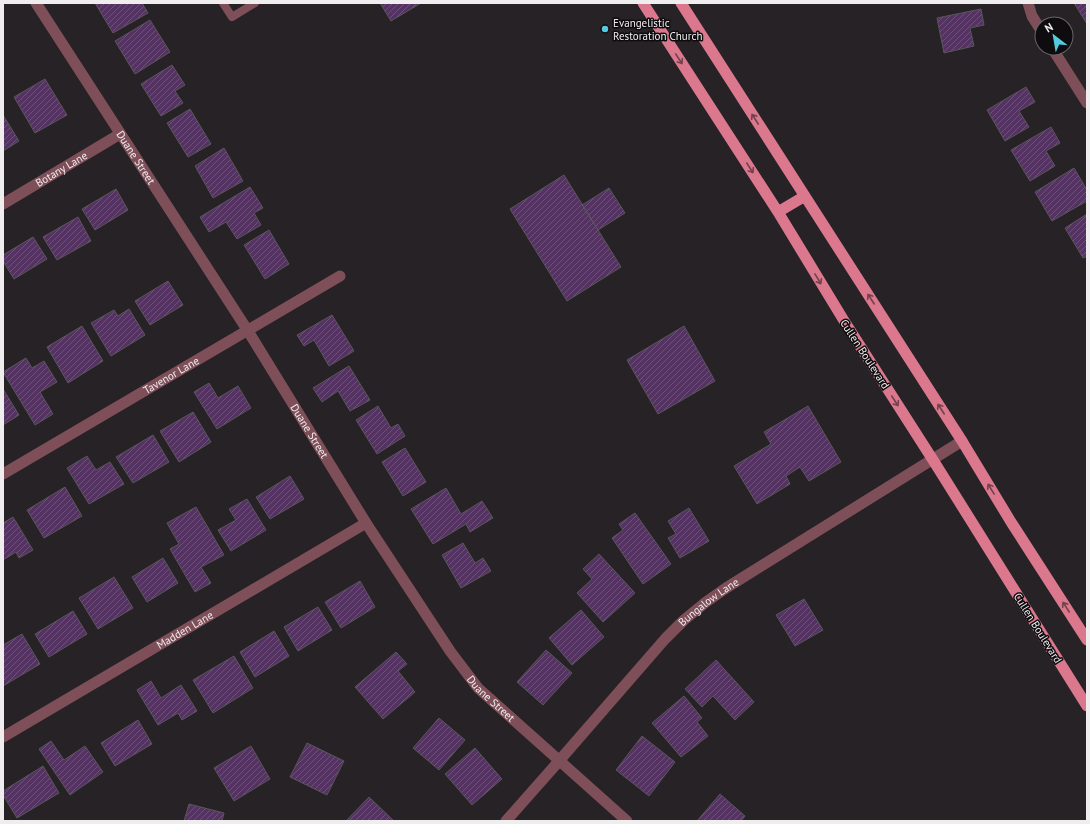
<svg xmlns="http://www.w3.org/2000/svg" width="1090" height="824" font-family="'PT Sans',sans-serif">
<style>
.building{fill:url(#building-hatch);stroke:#59565a}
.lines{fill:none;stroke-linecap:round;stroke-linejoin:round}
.service{stroke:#7f4f59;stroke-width:8}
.minor{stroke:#7f4f59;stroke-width:11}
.primary{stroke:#db788e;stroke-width:11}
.oneway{stroke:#74424e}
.poi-dot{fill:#55cadf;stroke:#0e0c0e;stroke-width:1.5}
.labels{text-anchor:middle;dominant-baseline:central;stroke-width:3;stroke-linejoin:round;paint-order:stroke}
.poi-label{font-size:11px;fill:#f0edef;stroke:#0e0c0e;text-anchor:start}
.street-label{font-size:11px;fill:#f0edef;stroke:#0e0c0e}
</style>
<defs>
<pattern id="building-hatch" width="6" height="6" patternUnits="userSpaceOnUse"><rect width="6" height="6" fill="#543362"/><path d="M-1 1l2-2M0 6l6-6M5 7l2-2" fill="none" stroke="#6d5179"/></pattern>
</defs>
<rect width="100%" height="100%" fill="#262225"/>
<path class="building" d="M95,3H142L148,13L113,33Z
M380,3H421L391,21Z
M1074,3H1087V24Z
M981,9L984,25L970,28L974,46L944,53L937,18Z
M150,20L170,52L135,74L115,41Z
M172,65L185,85L175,91L183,103L161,116L141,84Z
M45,79L67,115L35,133L14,97Z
M1026,87L1035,102L1019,111L1029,127L1005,141L987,110Z
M190,109L211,144L188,157L167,123Z
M3,115L19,141L3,151Z
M1051,127L1060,143L1046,151L1055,166L1030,181L1011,150Z
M224,148L243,181L213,198L195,166Z
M1074,168L1087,190V201L1052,221L1035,192Z
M564,175L621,267L567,301L510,209Z
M250,187L263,208L254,213L261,225L237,239L226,222L209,232L200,217Z
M609,188L625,213L598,230L582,205Z
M116,189L128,210L95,230L82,209Z
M1087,214V256L1083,258L1065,228Z
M78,217L91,241L57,260L43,237Z
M269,230L289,264L265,279L244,245Z
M33,237L47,259L14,279L3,261V255Z
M168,281L183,305L150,325L135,301Z
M129,309L145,335L111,356L91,323L114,310L118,316Z
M332,315L354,351L329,366L314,340L304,346L297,335Z
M82,326L103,361L68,383L47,347Z
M684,326L715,381L658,414L627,360Z
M26,358L32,368L44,361L57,382L40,392L53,414L35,425L3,372Z
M349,366L370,400L350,411L338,391L322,402L313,388Z
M209,383L218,398L238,386L251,408L217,429L194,392Z
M3,389L19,415L3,425Z
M378,406L391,428L398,424L405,436L377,454L356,420Z
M808,406L841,462L809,481L800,467L786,476L790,484L757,504L734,466L771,444L764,432Z
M193,412L211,442L179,462L160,431Z
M153,435L169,462L133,483L116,457Z
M405,448L426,482L403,496L382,462Z
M87,456L96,470L110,462L124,484L89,504L67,468Z
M290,476L304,499L270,519L256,497Z
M65,487L82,516L44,538L27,510Z
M446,488L461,514L482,501L493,518L470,532L466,524L433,544L411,509Z
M247,499L266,530L231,551L218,530L236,520L229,509Z
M196,507L224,555L201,567L211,583L195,592L170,549L179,544L167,523Z
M689,508L709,541L680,558L668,538L676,534L668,521Z
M635,513L671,564L643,584L612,538L623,530L619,524Z
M13,517L33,550L19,558L16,552L3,560V523Z
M463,543L475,563L483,558L491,571L461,588L442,555Z
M599,554L635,593L603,622L577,593L592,579L583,569Z
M163,558L178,583L147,602L132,577Z
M114,577L133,608L98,629L79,598Z
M360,581L375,607L341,628L325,602Z
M804,599L823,630L795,646L776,615Z
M318,607L332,630L298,651L284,627Z
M581,610L604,637L572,665L549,638Z
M73,611L87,634L49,657L35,634Z
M274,631L289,656L255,677L240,652Z
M22,634L40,664L3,686V645Z
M546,650L572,673L543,705L517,682Z
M396,652L407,664L398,671L415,692L383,719L355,687Z
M234,656L253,688L213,713L193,680Z
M716,660L754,702L735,720L713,696L702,707L685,689Z
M151,681L161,698L181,685L197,711L182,720L178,713L158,725L137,690Z
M684,696L702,718L697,722L708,736L681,757L652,723Z
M439,718L465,740L439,770L413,748Z
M138,720L152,744L115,766L101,743Z
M642,736L675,762L649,796L616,770Z
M51,741L64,760L85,746L103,772L70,795L39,749Z
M307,743L344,761L327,795L290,777Z
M251,746L270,779L234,801L214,768Z
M475,748L502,779L472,805L445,774Z
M43,766L59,793L17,818L3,795V791Z
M720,794L745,816L741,821H697Z
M369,797L394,821H346Z
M189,804L224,813L222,821H184Z"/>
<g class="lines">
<path class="service" d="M223,3L232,17L255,3"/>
<g class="minor">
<path id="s1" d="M36,3L248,331L366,523L450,651L478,688L627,821"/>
<path d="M1028,3L1032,16L1042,32"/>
<path d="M1052,48L1087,103"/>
<path id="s2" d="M3,204L120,134"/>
<path id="s3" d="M3,474L340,276"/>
<path id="s4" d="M3,737L366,523"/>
<path id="s5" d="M506,821L559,761L665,639L684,620L706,602L726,588L962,441"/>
</g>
<path class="primary" d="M643,3L778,212L846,324L933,460L1087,706
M681,3L962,441L1011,522L1087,640
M778,212L805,196"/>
</g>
<defs><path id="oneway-shaft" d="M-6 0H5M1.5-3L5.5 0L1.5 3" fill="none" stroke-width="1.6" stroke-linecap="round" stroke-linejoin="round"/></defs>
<g class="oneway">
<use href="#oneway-shaft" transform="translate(679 59) rotate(57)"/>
<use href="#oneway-shaft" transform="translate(755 119) rotate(-123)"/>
<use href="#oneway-shaft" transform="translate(750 168) rotate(57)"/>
<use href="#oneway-shaft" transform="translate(818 279) rotate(59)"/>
<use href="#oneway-shaft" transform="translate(871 299) rotate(-123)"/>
<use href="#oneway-shaft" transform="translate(895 401) rotate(57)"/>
<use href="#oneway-shaft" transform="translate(941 409) rotate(-123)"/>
<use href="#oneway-shaft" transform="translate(991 489) rotate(-122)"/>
<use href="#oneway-shaft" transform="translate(1066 607) rotate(-123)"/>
</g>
<circle class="poi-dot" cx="605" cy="29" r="4"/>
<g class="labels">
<g class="poi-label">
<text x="613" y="23">Evangelistic<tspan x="613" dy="13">Restoration Church</tspan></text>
</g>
<g class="street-label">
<text stroke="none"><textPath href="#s1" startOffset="184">Duane Street</textPath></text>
<text stroke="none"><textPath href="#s2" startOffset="68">Botany Lane</textPath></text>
<text transform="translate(865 354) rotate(57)">Cullen Boulevard</text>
<text stroke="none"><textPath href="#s3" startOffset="195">Tavenor Lane</textPath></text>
<text stroke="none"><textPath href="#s1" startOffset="508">Duane Street</textPath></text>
<text stroke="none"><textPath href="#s5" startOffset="299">Bungalow Lane</textPath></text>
<text transform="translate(1038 628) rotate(58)">Cullen Boulevard</text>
<text stroke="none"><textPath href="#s4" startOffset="211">Madden Lane</textPath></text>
<text stroke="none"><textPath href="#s1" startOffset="832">Duane Street</textPath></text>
</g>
</g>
<rect width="1090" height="824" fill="none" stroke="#f0edef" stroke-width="8"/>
<g transform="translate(1054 36) rotate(329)"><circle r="19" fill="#0e0c0e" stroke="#686668"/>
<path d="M0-3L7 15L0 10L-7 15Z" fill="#55cadf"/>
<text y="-6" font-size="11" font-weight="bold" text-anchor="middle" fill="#f0edef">N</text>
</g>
</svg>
